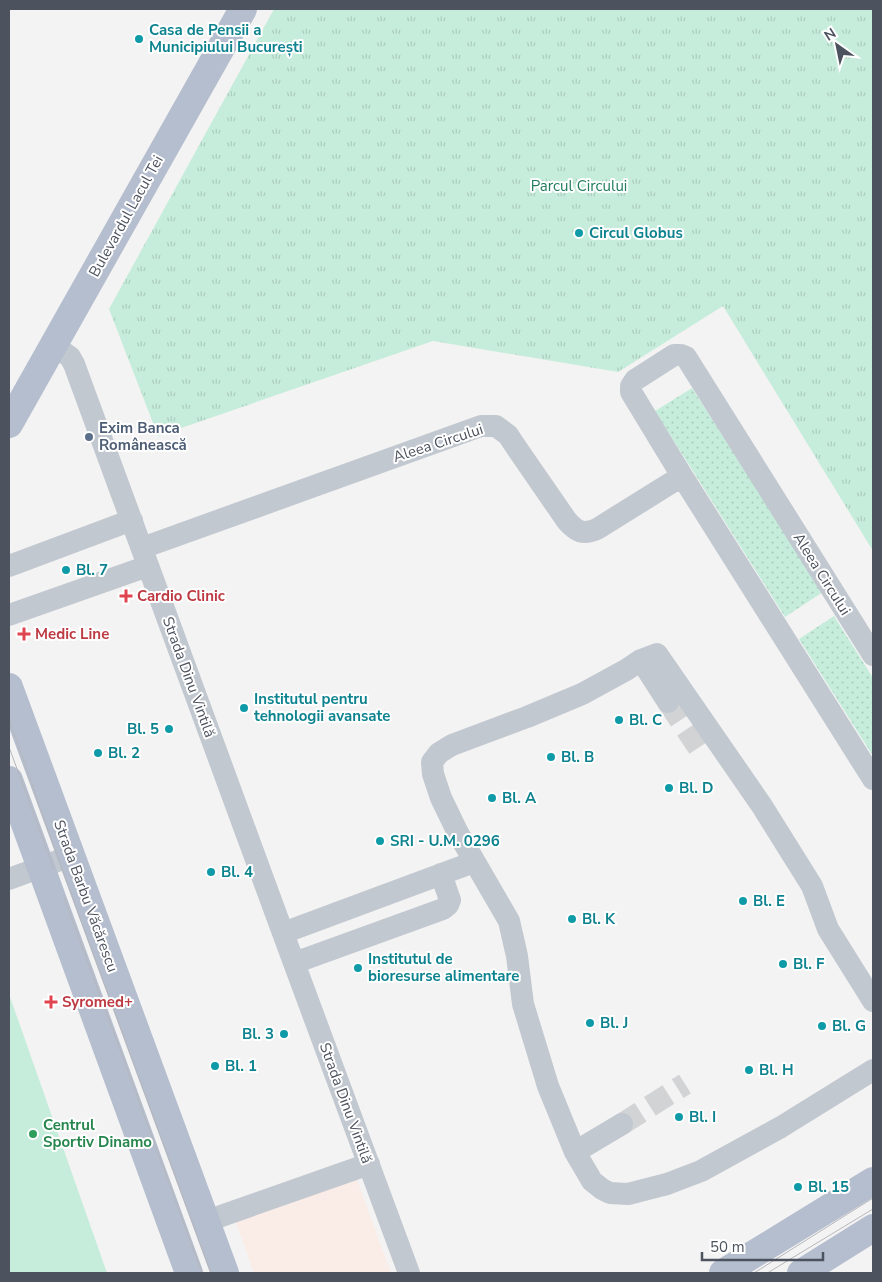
<svg xmlns="http://www.w3.org/2000/svg" width="882" height="1282" font-family="'Nunito Sans',sans-serif">
<style>
.medical{fill:#faece7}
.grass{fill:url(#grass-dots)}
.park{fill:url(#park-tufts)}
.pitch{fill:#c6eddb}
.lines{fill:none;stroke-linecap:round;stroke-linejoin:round}
.minor-tunnel{stroke:#d2d3d5;stroke-width:22;stroke-dasharray:22 11;stroke-linecap:butt}
.minor{stroke:#c2c8d0;stroke-width:22}
.major{stroke:#b5bece;stroke-width:28}
.tram{stroke:#b5b7bc;stroke-width:1}
.culture-dot{fill:#0f9aa8;stroke:#fff;stroke-width:2}
.service-dot{fill:#5c6f8a;stroke:#fff;stroke-width:2}
.health-dot{fill:#e0444e;stroke:#fff;stroke-width:2}
.leisure-dot{fill:#2e9e5b;stroke:#fff;stroke-width:2}
.labels{text-anchor:middle;dominant-baseline:central;stroke-width:4;stroke-linejoin:round;paint-order:stroke}
.culture-label{font-size:15px;font-weight:bold;fill:#0d838f;stroke:#fff;text-anchor:start}
.park-label{font-size:15px;fill:#207c5c;stroke:#fff}
.street-label{font-size:15px;fill:#4c535f;stroke:#fff}
.service-label{font-size:15px;font-weight:bold;fill:#4e5e75;stroke:#fff;text-anchor:start}
.health-label{font-size:15px;font-weight:bold;fill:#be3a42;stroke:#fff;text-anchor:start}
.leisure-label{font-size:15px;font-weight:bold;fill:#27864d;stroke:#fff;text-anchor:start}
</style>
<defs>
<pattern id="grass-dots" width="8" height="8" patternUnits="userSpaceOnUse" patternTransform="scale(1.25)"><rect width="8" height="8" fill="#c6eddb"/><path d="M2 2h.1M6 6h.1" fill="none" stroke="#accdbe" stroke-width="1.8" stroke-linecap="round"/></pattern>
<pattern id="park-tufts" width="24" height="20" patternUnits="userSpaceOnUse" patternTransform="scale(1.25)"><rect width="24" height="20" fill="#c6eddb"/><path d="M3 7l-1-3M5 7V3M7 7l1-3M15 17l-1-3M17 17v-4M19 17l1-3" fill="none" stroke="#accdbe"/></pattern>
</defs>
<rect width="100%" height="100%" fill="#f4f3f3"/>
<path class="medical" d="M356,1177L391,1273H254L235,1220Z"/>
<path class="grass" d="M692,388L823,592L785,617L655,411Z
M834,616L873,678V756L799,639Z"/>
<path class="park" d="M274,9H873V551L723,306L618,372L433,341L158,436L109,309Z"/>
<path class="pitch" d="M9,994L107,1273H9Z"/>
<g class="lines">
<path class="minor-tunnel" d="M668,702L702,753
M622,1124L685,1084"/>
<path class="minor" d="M53,345L70,357L74,364L287,944L409,1273
M142,548L481,426H496L508,435L518,450L567,521C577,532 583,535 597,529L682,476
M9,566L132,520
M9,615L148,566
M873,655L686,357L681,355H674L635,380L631,386V392L682,476L873,779
M641,660L668,702
M9,879L71,856
M283,933L474,862
M294,963L443,909L448,905L450,900L441,874
M873,1001L828,929L812,886L762,806L657,654L641,660L626,670L582,694L527,717L452,745L439,753L432,762L433,774L441,798L458,833L509,921L517,956L523,1004L548,1086L575,1152L592,1181L602,1189L610,1193L628,1194L667,1184L701,1171L781,1127L873,1070
M575,1152L622,1124
M207,1221L369,1164"/>
<path class="major" d="M9,424L243,9
M9,687L225,1273
M9,780L189,1273
M723,1273L873,1181
M801,1273L873,1228"/>
<path class="tram" d="M9,719L59,861L211,1273
M9,747L54,869
M64,897L202,1273
M769,1272L873,1209
M754,1273L873,1198"/>
</g>
<g class="culture-dot">
<circle cx="139" cy="39" r="5"/>
<circle cx="579" cy="233" r="5"/>
<circle cx="66" cy="570" r="5"/>
<circle cx="244" cy="708" r="5"/>
<circle cx="619" cy="720" r="5"/>
<circle cx="169" cy="729" r="5"/>
<circle cx="98" cy="753" r="5"/>
<circle cx="551" cy="757" r="5"/>
<circle cx="669" cy="788" r="5"/>
<circle cx="492" cy="798" r="5"/>
<circle cx="380" cy="841" r="5"/>
<circle cx="211" cy="872" r="5"/>
<circle cx="743" cy="901" r="5"/>
<circle cx="572" cy="919" r="5"/>
<circle cx="783" cy="964" r="5"/>
<circle cx="358" cy="968" r="5"/>
<circle cx="590" cy="1023" r="5"/>
<circle cx="822" cy="1026" r="5"/>
<circle cx="284" cy="1034" r="5"/>
<circle cx="215" cy="1066" r="5"/>
<circle cx="749" cy="1070" r="5"/>
<circle cx="679" cy="1117" r="5"/>
<circle cx="798" cy="1187" r="5"/>
</g>
<circle class="service-dot" cx="89" cy="437" r="5"/>
<g class="health-dot">
<path d="M123.5 588.5h5v5h5v5h-5v5h-5v-5h-5v-5h5z"/>
<path d="M21.5 626.5h5v5h5v5h-5v5h-5v-5h-5v-5h5z"/>
<path d="M48.5 994.5h5v5h5v5h-5v5h-5v-5h-5v-5h5z"/>
</g>
<circle class="leisure-dot" cx="33" cy="1134" r="5"/>
<g class="labels">
<g class="culture-label">
<text x="149" y="30">Casa de Pensii a<tspan x="149" dy="17">Municipiului București</tspan></text>
<text x="589" y="233">Circul Globus</text>
<text x="76" y="570">Bl. 7</text>
<text x="254" y="699">Institutul pentru<tspan x="254" dy="17">tehnologii avansate</tspan></text>
<text x="629" y="720">Bl. C</text>
<text x="159" y="729" text-anchor="end">Bl. 5</text>
<text x="108" y="753">Bl. 2</text>
<text x="561" y="757">Bl. B</text>
<text x="679" y="788">Bl. D</text>
<text x="502" y="798">Bl. A</text>
<text x="390" y="841">SRI - U.M. 0296</text>
<text x="221" y="872">Bl. 4</text>
<text x="753" y="901">Bl. E</text>
<text x="582" y="919">Bl. K</text>
<text x="368" y="959">Institutul de<tspan x="368" dy="17">bioresurse alimentare</tspan></text>
<text x="793" y="964">Bl. F</text>
<text x="600" y="1023">Bl. J</text>
<text x="832" y="1026">Bl. G</text>
<text x="274" y="1034" text-anchor="end">Bl. 3</text>
<text x="225" y="1066">Bl. 1</text>
<text x="759" y="1070">Bl. H</text>
<text x="689" y="1117">Bl. I</text>
<text x="808" y="1187">Bl. 15</text>
</g>
<g class="park-label">
<text x="579" y="186">Parcul Circului</text>
</g>
<g class="street-label">
<text transform="translate(126 216) rotate(-61)">Bulevardul Lacul Tei</text>
<text transform="translate(438 443) rotate(-18)">Aleea Circului</text>
<text transform="translate(822 574) rotate(58)">Aleea Circului</text>
<text transform="translate(189 677) rotate(70)">Strada Dinu Vintilă</text>
<text transform="translate(86 896) rotate(70)">Strada Barbu Văcărescu</text>
<text transform="translate(346 1103) rotate(70)">Strada Dinu Vintilă</text>
</g>
<g class="service-label">
<text x="99" y="428">Exim Banca<tspan x="99" dy="17">Românească</tspan></text>
</g>
<g class="health-label">
<text x="137" y="596">Cardio Clinic</text>
<text x="35" y="634">Medic Line</text>
<text x="62" y="1002">Syromed+</text>
</g>
<g class="leisure-label">
<text x="43" y="1125">Centrul<tspan x="43" dy="17">Sportiv Dinamo</tspan></text>
</g>
</g>
<rect width="882" height="1282" fill="none" stroke="#4c535f" stroke-width="20"/>
<g transform="translate(837 45) rotate(327)" stroke="#ffffff" stroke-width="4" paint-order="stroke">
<path d="M0-4L9 19L0 12L-9 19Z" fill="#4c535f"/>
<text y="-8" font-size="14" font-weight="bold" text-anchor="middle" fill="#4c535f">N</text>
</g>
<path d="M702 1252v8h121v-8" fill="none" stroke="#4c535f" stroke-width="2.5"/>
<text x="710" y="1252" font-size="15" fill="#4c535f" stroke="#ffffff" stroke-width="4" paint-order="stroke">50 m</text>
</svg>
